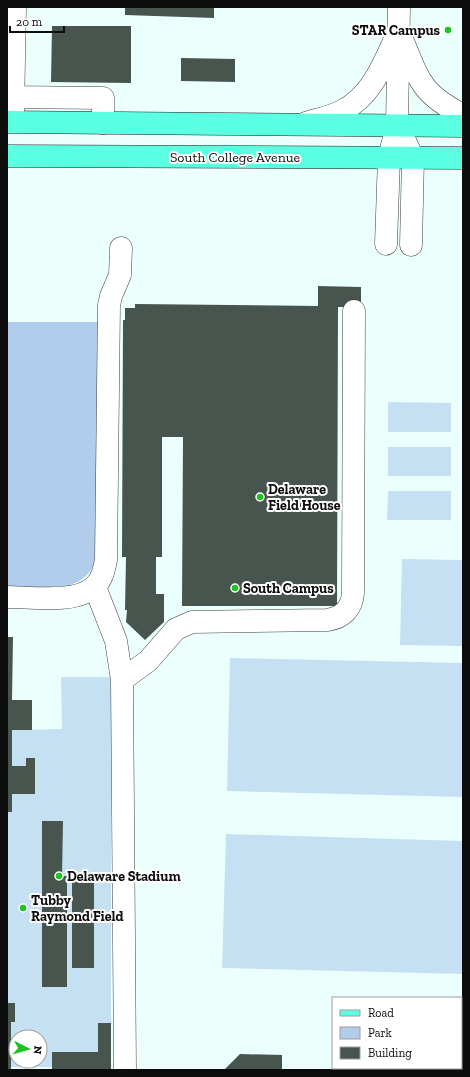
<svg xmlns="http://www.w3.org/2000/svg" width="470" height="1077" font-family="'Zilla Slab',serif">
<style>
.green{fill:#b2cceb}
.pitch{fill:#c5e0f2;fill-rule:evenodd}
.building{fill:#48554e}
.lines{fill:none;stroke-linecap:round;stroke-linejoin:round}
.minor-casing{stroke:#3f3f3f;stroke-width:23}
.major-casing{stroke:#1d1d1d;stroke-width:23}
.minor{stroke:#fff;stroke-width:22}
.major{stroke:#5bffe1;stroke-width:22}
.poi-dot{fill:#1cc41f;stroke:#fff;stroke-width:1.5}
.labels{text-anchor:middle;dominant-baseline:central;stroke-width:4;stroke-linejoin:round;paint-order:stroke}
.poi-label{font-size:14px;font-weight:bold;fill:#0c0c0c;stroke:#fff;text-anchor:start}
.street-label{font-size:14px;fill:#0c0c0c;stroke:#fff}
</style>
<rect width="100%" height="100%" fill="#ebfffc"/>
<path class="green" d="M7,322H99L95,563C87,578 78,584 62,587H7Z"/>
<path class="pitch" d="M388,402L451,403V432H388Z
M388,447H451V476H388Z
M388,491H451V520H387Z
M402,559L463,560V646L400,645Z
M230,658L463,663V797L227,791Z
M61,677H111V1070H52V1067H11L7,1070V723L12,730L62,729ZM16,1037H40V1061H16Z
M226,834L463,841V974L222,968Z"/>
<path class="building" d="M125,7H214V18L125,15Z
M52,26H131V83L51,82Z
M181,58L235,59V82L181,81Z
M318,286L361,287V307H338L337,606H182L183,437H162V557H156V594H164V622L145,640L126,622L127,610H125L126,557H122L123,320H125V308H135V304L318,306Z
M7,637H13L12,700H32V730H12V766H26V758H35V794H12V812H7Z
M42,821H63L62,876H67V987H42Z
M72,873H94V968H72Z
M7,1003H15V1022H11V1070H7Z
M98,1023H111V1070H52V1052H98Z
M240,1054L282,1055V1070H224Z"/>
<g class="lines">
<g class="minor-casing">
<path id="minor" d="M402,39C419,80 421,94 463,115
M7,97L103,98V123
M13,111L15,7
M306,123C318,119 331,117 342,111C371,97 383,65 396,37
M405,141L413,158L411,245
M386,244L389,158L397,125L399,7
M95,587L116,641L122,680L125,1070
M7,597C31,597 75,604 94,587C102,580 104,570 106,560L109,305L111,296L120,275L121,248
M122,680L148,661L176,629L192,622L327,620C342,618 352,609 353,593L354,311"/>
</g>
<g class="major-casing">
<path id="major" d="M7,122L463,126
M7,156L463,158"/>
</g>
<use href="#minor" class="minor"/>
<use href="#major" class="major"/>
</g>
<g class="poi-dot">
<circle cx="448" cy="30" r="4"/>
<circle cx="260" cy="497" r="4"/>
<circle cx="235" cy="588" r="4"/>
<circle cx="59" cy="876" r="4"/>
<circle cx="23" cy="908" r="4"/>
</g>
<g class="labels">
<g class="poi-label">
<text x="440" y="30" text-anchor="end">STAR Campus</text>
<text x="268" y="489">Delaware<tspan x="268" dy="16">Field House</tspan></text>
<text x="243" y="588">South Campus</text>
<text x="67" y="876">Delaware Stadium</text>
<text x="31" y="900">Tubby<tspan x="31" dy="16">Raymond Field</tspan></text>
</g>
<g class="street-label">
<text x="235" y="157">South College Avenue</text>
</g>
</g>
<rect width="470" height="1077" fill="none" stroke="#0c0c0c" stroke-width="16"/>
<rect x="332" y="997" width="130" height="72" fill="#ffffff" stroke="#9e9e9e"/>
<rect x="340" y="1010" width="20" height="6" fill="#5bffe1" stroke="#9e9e9e"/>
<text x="368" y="1017" font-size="12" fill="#0c0c0c">Road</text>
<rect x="340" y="1027" width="20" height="12" fill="#b2cceb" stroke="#9e9e9e"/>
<text x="368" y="1037" font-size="12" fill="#0c0c0c">Park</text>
<rect x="340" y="1047" width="20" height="12" fill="#48554e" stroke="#9e9e9e"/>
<text x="368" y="1057" font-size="12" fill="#0c0c0c">Building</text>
<g transform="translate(28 1049) rotate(96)"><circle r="19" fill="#ffffff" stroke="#9e9e9e"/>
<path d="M0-3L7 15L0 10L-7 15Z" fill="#1cc41f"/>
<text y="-6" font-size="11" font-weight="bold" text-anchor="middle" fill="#0c0c0c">N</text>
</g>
<path d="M10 26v6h54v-6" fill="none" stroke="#0c0c0c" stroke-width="2"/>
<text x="16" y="26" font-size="12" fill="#0c0c0c" stroke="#ffffff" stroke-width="3" paint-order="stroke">20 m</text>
</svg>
